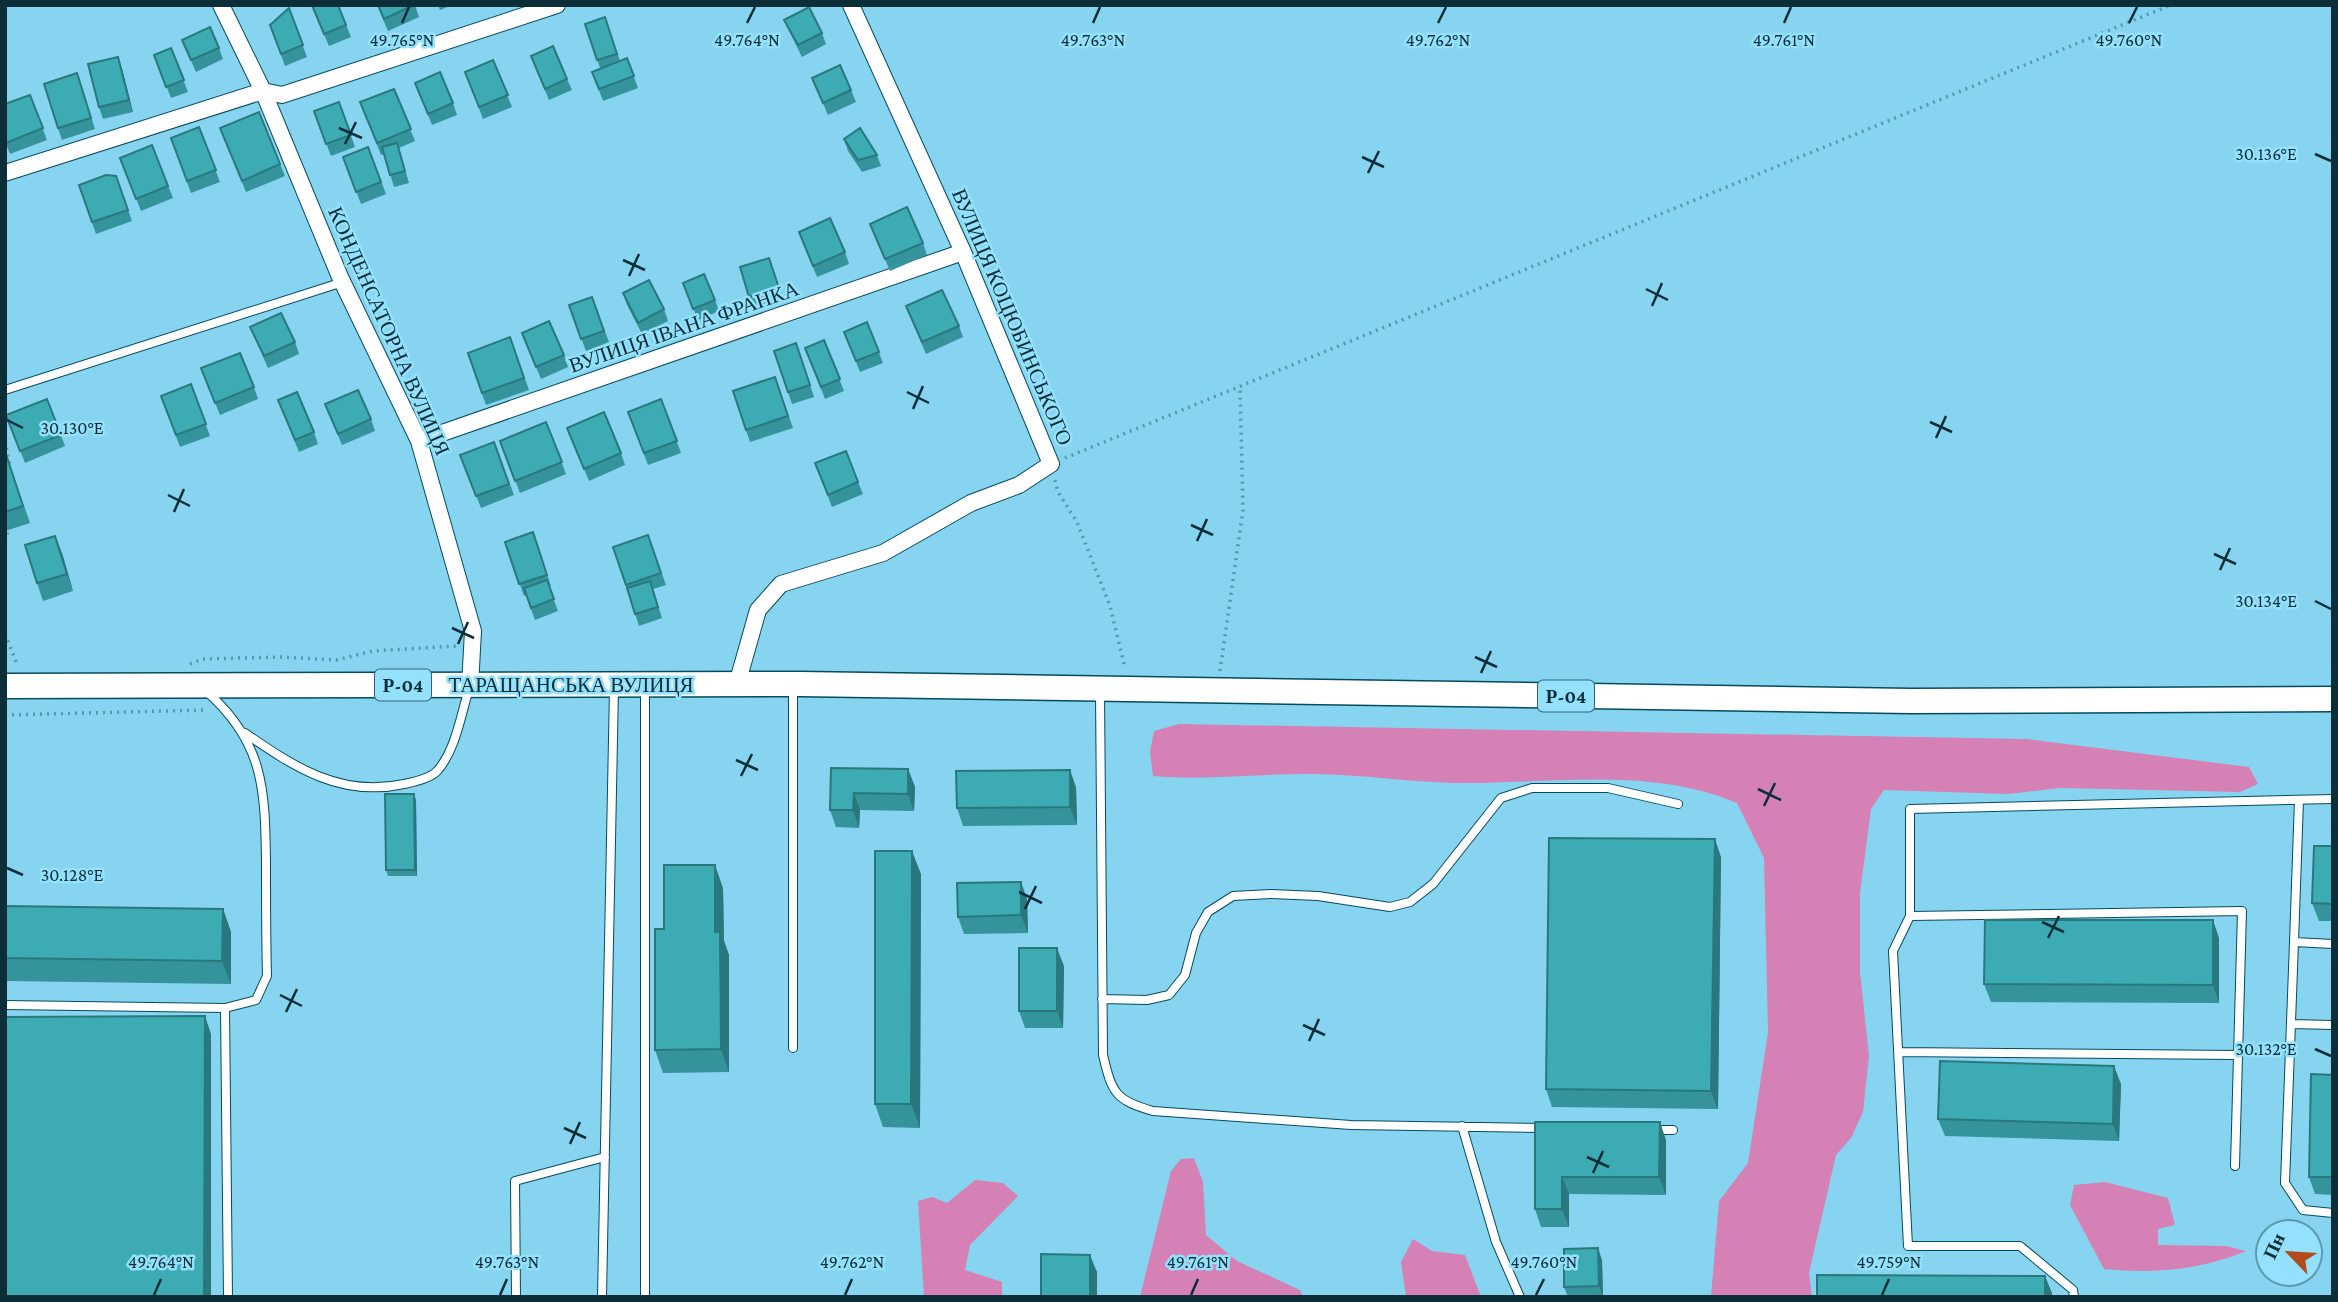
<svg xmlns="http://www.w3.org/2000/svg" width="2338" height="1302" font-family="'Crimson Pro',serif">
<style>
.green{fill:#d581b6}
.lines{fill:none;stroke-linecap:round;stroke-linejoin:round}
.lane-casing{stroke:#064b5d;stroke-width:10}
.street-casing{stroke:#064b5d;stroke-width:18}
.primary-casing{stroke:#064b5d;stroke-width:27}
.path{stroke:#5896aa;stroke-width:3.5;stroke-dasharray:2 5;stroke-linecap:butt}
.lane{stroke:#fff;stroke-width:8}
.street{stroke:#fff;stroke-width:16}
.primary{stroke:#fff;stroke-width:24}
.wall{fill:#34939b}
.shaded-wall{fill:#2a787e}
.building{fill:#3cabb4;stroke:#2a787e;stroke-width:2}
.ticks{fill:none;stroke:#0c2e38;stroke-width:2.5}
.labels{text-anchor:middle;dominant-baseline:central;stroke-width:5;stroke-linejoin:round;paint-order:stroke}
.shield{fill:#93e1fd;stroke:#346473;stroke-width:2}
.shield-label{font-size:19px;font-weight:bold;fill:#0c2e38}
.street-label{font-size:21px;fill:#0c2e38;stroke:#93e1fd}
.ticks-label{font-size:18px;text-anchor:middle;fill:#0c2e38;stroke:#93e1fd;stroke-width:5;stroke-linejoin:round;paint-order:stroke}
</style>
<rect width="100%" height="100%" fill="#86d4ef"/>
<path class="green" d="M1179,724L2027,739L2249,767L2258,784L2240,792L2060,788L2008,794L1884,790L1871,809L1860,893V972L1869,1056L1863,1112L1851,1138L1836,1155L1809,1273L1812,1297H1711L1719,1201L1748,1163L1768,1032L1764,858L1737,803C1652,767 1556,783 1465,783C1416,783 1367,775 1317,774C1262,773 1208,781 1153,776L1150,752L1154,731Z
M1194,1158L1203,1182L1206,1235L1237,1261L1300,1290L1303,1297H1140L1171,1171L1181,1159Z
M975,1180L1003,1183L1018,1196L970,1245L965,1270L1002,1282V1297H924L918,1201L932,1197L947,1203Z
M2105,1182L2168,1198L2175,1225L2158,1229V1245L2226,1246L2246,1251C2201,1270 2153,1274 2104,1269L2070,1205L2074,1185Z
M1413,1239L1432,1251L1465,1255L1481,1297H1406L1401,1262Z"/>
<g class="lines">
<g class="lane-casing">
<path id="lane" d="M5,390L343,282
M793,687V1048
M645,688V1297
M1100,692L1103,1055C1112,1093 1115,1100 1153,1111L1351,1125L1543,1128
M245,733C294,767 341,798 404,784C414,782 432,778 438,770C456,749 461,714 469,689
M2299,800L2294,942L2333,944
M1910,916L1893,951L1908,1246H2020L2073,1290L2074,1297
M2294,942L2285,1183L2303,1210L2333,1213
M1102,999L1147,1000L1169,995L1185,975L1196,933L1208,912L1233,896L1271,894L1318,896L1390,907L1410,902L1433,884L1501,798L1532,788H1608L1678,804
M5,1005L225,1008L256,1000L267,976C266,938 266,900 266,862C265,789 264,742 206,691
M225,1008L228,1297
M2291,1024L2333,1025
M1899,1052L2238,1055
M1462,1126L1496,1242L1520,1297
M1654,1130H1673
M2235,1166L2242,911L1910,916V809L2333,799
M516,1297L515,1181L605,1157
M602,1297L614,688"/>
</g>
<g class="street-casing">
<path id="street" d="M221,5L263,91L340,277L419,441L473,631L470,686
M5,173L263,91L282,95L557,5
M419,441L963,252
M737,684L758,610L781,584L883,553L971,503L1019,485L1051,464L963,252L851,5"/>
</g>
<g class="primary-casing">
<path id="primary" d="M5,686L800,684L1911,701L2333,699"/>
</g>
<path class="path" d="M5,441L10,466
M1065,458L2171,5
M1055,480L1058,492L1077,522L1110,606L1125,668
M5,541L10,525
M5,634L17,664
M190,664L202,659L282,657L336,660L373,651L456,646
M1220,671L1243,510L1240,387
M5,715L206,710"/>
<use href="#lane" class="lane"/>
<use href="#street" class="street"/>
<use href="#primary" class="primary"/>
</g>
<path class="wall" d="M311,5H338L351,37L329,46Z
M377,5H415L419,17L388,31Z
M438,5H452L440,10Z
M289,8L307,57L285,66L270,25Z
M605,17L620,61L627,58L638,88L603,101L592,72L600,68L585,24Z
M784,20L822,33L826,44L802,57L789,31Z
M182,40L219,48L223,59L196,72Z
M171,48L188,92L171,98L154,55Z
M531,56L567,79L572,90L549,100Z
M493,60L512,107L483,119L465,72Z
M122,69L133,112L103,119L99,107Z
M812,78L851,90L856,102L828,115Z
M415,83L453,103L457,115L432,125Z
M81,85L95,129L62,140L58,128Z
M394,89L415,141L399,148L409,183L394,187L384,154L381,155L360,102Z
M30,95L47,140L10,154L5,142Z
M339,102L355,147L331,156L314,111Z
M199,127L220,182L191,193L171,138Z
M220,128L280,164L285,176L246,192Z
M844,139L877,155L881,166L862,172L848,151Z
M152,145L173,198L141,211L120,158Z
M368,147L386,194L361,204L343,157Z
M116,176L132,221L96,234L79,185Z
M870,224L923,243L927,255L890,271Z
M799,232L845,252L849,264L817,277Z
M769,258L783,300L754,309L749,297Z
M683,283L715,300L719,311L698,320Z
M623,293L664,309L668,321L642,334L627,305Z
M592,297L609,342L586,351L569,305Z
M906,306L959,326L963,337L926,354Z
M867,322L883,363L860,372L844,332Z
M250,327L295,342L299,354L268,368Z
M522,333L564,355L568,367L541,379Z
M510,337L529,390L486,405L468,353Z
M824,340L844,391L825,399L805,348Z
M796,343L814,397L792,404L774,351Z
M201,368L254,387L258,399L220,415Z
M775,377L793,428L750,442L733,391Z
M191,384L210,436L180,447L161,396Z
M47,399L65,446L25,463L6,415Z
M661,399L681,453L648,465L628,412Z
M278,400L314,432L318,444L299,452Z
M325,404L371,419L375,431L342,445Z
M546,422L566,474L520,493L500,441Z
M567,428L621,453L625,465L589,481Z
M494,442L514,495L481,508L460,455Z
M5,451L30,523L5,531Z
M815,463L858,482L863,494L832,507Z
M533,532L551,586L549,587L558,611L535,620L526,595L524,596L505,542Z
M648,535L666,585L653,589L662,618L639,626L613,547Z
M62,553L73,591L43,601L37,583Z
M831,768L908,769L915,787L914,811L860,810L859,828L836,827L830,810Z
M1076,787L1077,825L963,826L957,808Z
M416,800L417,876H388L386,870Z
M2333,846V921H2319L2312,903Z
M1721,857L1718,1109L1552,1107L1546,1089Z
M921,874L920,1128L883,1127L875,1104Z
M723,888L724,941L729,955V1072L663,1073L655,1050L664,929Z
M1027,899L1028,933L964,934L958,917Z
M5,906L223,909L231,932V984L5,981Z
M2219,938V1003L1991,1002L1984,984Z
M1064,966L1063,1028H1025L1019,1011Z
M2333,1075V1195L2315,1194L2309,1177Z
M2121,1084L2119,1141L1945,1136L1938,1119Z
M1535,1122L1666,1140V1195L1569,1194V1227H1541L1535,1209Z
M1602,1260L1603,1297H1568L1564,1287Z"/>
<path class="shaded-wall" d="M118,57L122,69L133,112L129,100Z
M55,536L62,553L73,591L67,574Z
M908,769L915,787L914,811L908,794Z
M1070,770L1076,787L1077,825L1070,807Z
M854,793L860,810L859,828L853,810Z
M414,794L416,800L417,876L415,870Z
M1715,839L1721,857L1718,1109L1711,1091Z
M912,851L921,874L920,1128L911,1104Z
M715,865L723,888L724,941L729,955V1072L721,1049L715,932Z
M1021,882L1027,899L1028,933L1021,915Z
M223,909L231,932V984L222,961Z
M2213,920L2219,938V1003L2213,985Z
M1057,948L1064,966L1063,1028L1057,1011Z
M205,1016L211,1034V1297H204Z
M2114,1066L2121,1084L2119,1141L2113,1124Z
M1660,1122L1666,1140V1195L1659,1177Z
M1562,1177L1569,1194V1227L1562,1209Z
M1598,1248L1602,1260L1603,1297L1599,1286Z
M1090,1255L1097,1272V1297H1090Z
M2045,1276L2052,1293V1297H2045Z"/>
<path class="building" d="M312,5H338L346,25L324,34Z
M378,5H414L384,19Z
M809,7L822,33L798,45L784,20Z
M289,8L303,45L281,54L270,25Z
M605,17L617,54L597,60L585,24Z
M210,27L219,48L191,60L182,40Z
M553,46L567,79L545,89L531,56Z
M171,48L184,80L166,87L154,55Z
M118,57L129,100L99,107L88,64Z
M627,58L634,76L599,89L592,72Z
M493,60L508,95L479,107L465,72Z
M840,65L851,90L823,103L812,78Z
M440,72L453,103L428,114L415,83Z
M77,73L91,118L58,128L44,84Z
M394,89L411,129L377,143L360,102Z
M30,95L43,128L6,143L5,104Z
M339,102L351,135L326,144L314,111Z
M259,112L280,164L242,181L220,128Z
M199,127L216,170L187,181L171,138Z
M860,128L877,155L858,160L844,139Z
M397,143L405,171L390,175L382,147Z
M152,145L168,186L136,199L120,158Z
M368,147L381,182L356,192L343,157Z
M106,175L116,176L128,210L92,222L79,185Z
M907,207L923,243L885,259L870,224Z
M830,218L845,252L813,266L799,232Z
M769,258L779,288L749,297L740,267Z
M704,274L715,300L693,309L683,283Z
M649,280L664,309L638,323L623,293Z
M942,290L959,326L922,342L906,306Z
M592,297L604,331L581,339L569,305Z
M281,313L295,342L264,356L250,327Z
M549,321L564,355L536,367L522,333Z
M867,322L879,352L856,361L844,332Z
M510,337L524,378L482,393L468,353Z
M824,340L840,379L821,387L805,348Z
M796,343L810,385L788,392L774,351Z
M240,353L254,387L215,403L201,368Z
M775,377L788,416L746,430L733,391Z
M191,384L206,424L176,435L161,396Z
M358,390L371,419L338,434L325,404Z
M297,392L314,432L295,440L278,400Z
M47,399L61,435L20,451L6,415Z
M661,399L677,441L644,453L628,412Z
M604,412L621,453L584,469L567,428Z
M546,422L562,462L515,481L500,441Z
M494,442L509,484L476,496L460,455Z
M5,451L23,506L5,512Z
M846,451L858,482L828,495L815,463Z
M533,532L547,575L519,584L505,542Z
M648,535L661,573L626,585L613,547Z
M55,536L67,574L37,583L25,545Z
M547,580L554,599L531,608L524,588Z
M650,581L658,607L635,614L627,588Z
M831,768L908,769V794L854,793L853,810H830Z
M1070,770V807L957,808L956,771Z
M385,794H414L415,870H386Z
M1549,838L1715,839L1711,1091L1546,1089Z
M2314,846H2333V904L2312,903Z
M875,851H912L911,1104H875Z
M664,865H715V932H720L721,1049L655,1050V929H664Z
M1021,882V915L958,917L957,883Z
M5,906L223,909L222,961L5,958Z
M1985,920H2213V985L1984,984Z
M1019,948H1057V1011H1019Z
M205,1016L204,1297H5V1017Z
M1940,1061L2114,1066L2113,1124L1938,1119Z
M2311,1074L2333,1075V1177H2309Z
M1535,1122H1660L1659,1177H1562V1209H1535Z
M1598,1248L1599,1286L1564,1287V1249Z
M1041,1254L1090,1255V1297H1041Z
M1817,1275L2045,1276V1297H1817Z"/>
<path class="ticks" d="M402,23L409,7M747,23L755,7M1093,23L1100,7M1438,23L1446,7M1784,23L1791,7M2129,23L2137,7M339,128L362,138M345,144L356,122M2315,154L2331,161M1362,157L1384,167M1368,173L1379,151M623,260L645,270M629,276L639,254M1646,289L1668,300M1652,306L1662,283M907,392L929,403M913,409L923,386M7,420L23,428M1930,422L1952,432M1936,438L1946,416M168,495L190,506M174,512L184,489M1191,525L1213,535M1197,541L1207,519M2214,554L2236,564M2220,570L2230,548M2315,601L2331,609M452,628L474,638M458,644L468,622M1475,657L1497,667M1481,673L1491,651M736,760L758,770M741,776L752,754M1758,789L1781,800M1764,806L1775,783M7,868L23,875M1019,892L1042,903M1025,909L1036,886M2042,922L2064,932M2048,938L2059,916M280,995L302,1006M286,1012L297,989M1303,1025L1325,1035M1309,1041L1319,1019M2315,1049L2331,1056M564,1128L586,1138M570,1144L580,1122M1587,1157L1609,1167M1593,1173L1603,1151M154,1295L161,1279M500,1295L507,1279M845,1295L852,1279M1191,1295L1198,1279M1536,1295L1544,1279M1882,1295L1889,1279"/>
<g class="labels">
<g class="shield">
<rect x="375" y="669.5" width="56" height="31" rx="5"/>
<rect x="1538" y="680.5" width="56" height="31" rx="5"/>
</g>
<g class="shield-label">
<text x="403" y="685">Р-04</text>
<text x="1566" y="696">Р-04</text>
</g>
<g class="street-label">
<text transform="translate(1012 317) rotate(67)">ВУЛИЦЯ КОЦЮБИНСЬКОГО</text>
<text transform="translate(684 327) rotate(-19)">ВУЛИЦЯ ІВАНА ФРАНКА</text>
<text transform="translate(389 331) rotate(66)">КОНДЕНСАТОРНА ВУЛИЦЯ</text>
<text x="571" y="685">ТАРАЩАНСЬКА ВУЛИЦЯ</text>
</g>
</g>
<g class="ticks-label">
<text x="402" y="46">49.765°N</text>
<text x="747" y="46">49.764°N</text>
<text x="1093" y="46">49.763°N</text>
<text x="1438" y="46">49.762°N</text>
<text x="1784" y="46">49.761°N</text>
<text x="2129" y="46">49.760°N</text>
<text x="2266" y="160">30.136°E</text>
<text x="72" y="434">30.130°E</text>
<text x="2266" y="607">30.134°E</text>
<text x="72" y="881">30.128°E</text>
<text x="2266" y="1055">30.132°E</text>
<text x="507" y="1268">49.763°N</text>
<text x="1198" y="1268">49.761°N</text>
<text x="161" y="1268">49.764°N</text>
<text x="852" y="1268">49.762°N</text>
<text x="1544" y="1268">49.760°N</text>
<text x="1889" y="1268">49.759°N</text>
</g>
<rect width="2338" height="1302" fill="none" stroke="#0c2e38" stroke-width="14"/>
<g transform="translate(2289 1253) rotate(295)"><circle r="33" fill="#93e1fd" stroke="#5d99ae" stroke-width="2"/>
<path d="M0-5L12 26L0 18L-12 26Z" fill="#b14c1d"/>
<text y="-10" font-size="19" font-weight="bold" text-anchor="middle" fill="#0c2e38">Пн</text>
</g>
</svg>
